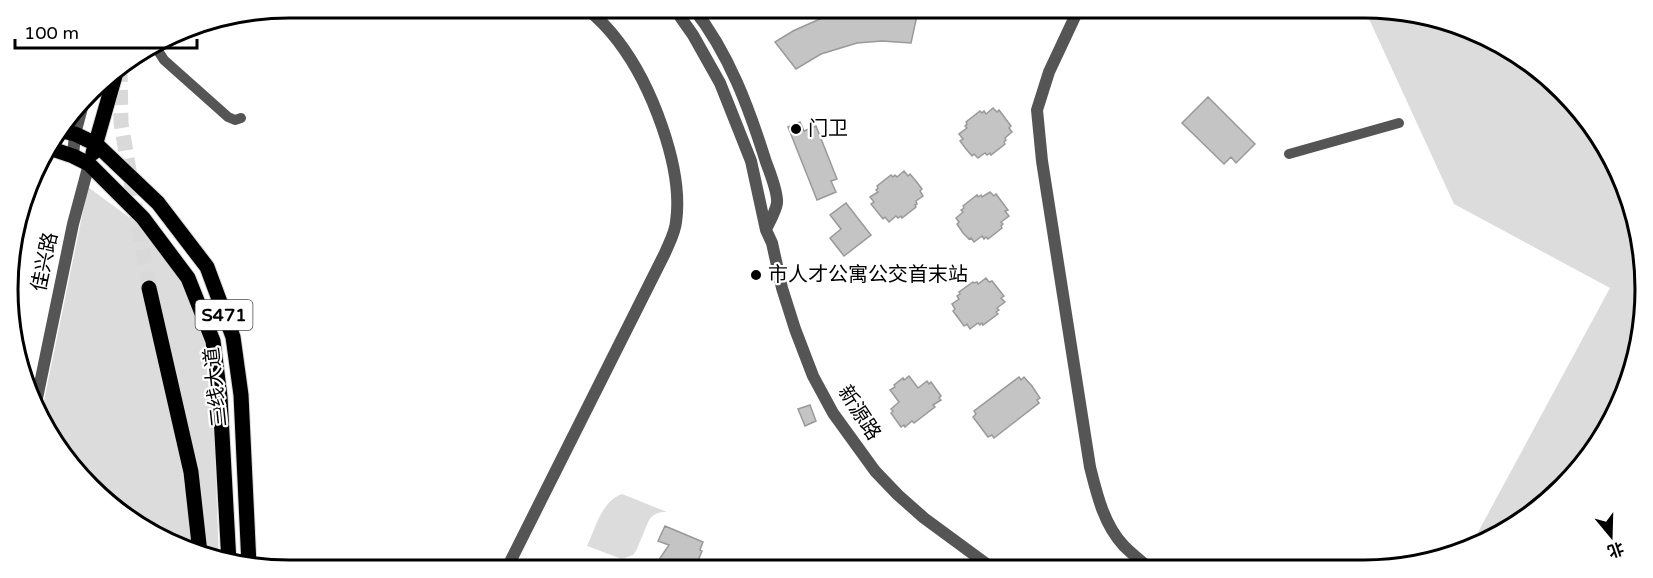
<svg xmlns="http://www.w3.org/2000/svg" width="1653" height="578" font-family="'Varela Round','Noto Sans SC',sans-serif">
<style>
.green{fill:#dcdcdc}
.building{fill:#c4c4c4;stroke:#999;stroke-width:1.5}
.lines{fill:none;stroke-linecap:round;stroke-linejoin:round}
.primary-tunnel{stroke:#d9d9d9;stroke-width:15;stroke-dasharray:15 8;stroke-linecap:butt}
.primary-casing{stroke:#dbdbdb;stroke-width:17}
.minor{stroke:#555;stroke-width:10}
.tertiary{stroke:#555;stroke-width:12}
.primary{stroke:#000;stroke-width:15}
.poi-dot{fill:#000;stroke:#fff;stroke-width:2}
.labels{text-anchor:middle;dominant-baseline:central;stroke-width:4.5;stroke-linejoin:round;paint-order:stroke}
.shield{fill:#fff;stroke:#4c4c4c;stroke-width:1.5}
.shield-label{font-size:18px;font-weight:bold;fill:#000}
.poi-label{font-size:20px;fill:#000;stroke:#fff;text-anchor:start}
.street-label{font-size:20px;fill:#000;stroke:#fff}
.rim{fill:none;stroke:#000;stroke-width:3}
</style>
<rect width="100%" height="100%" fill="#fff"/>
<path class="green" d="M1364,8L1437,17L1535,65L1608,148L1643,252L1636,362L1608,430L1550,500L1488,542L1470,547L1610,288L1454,204Z
M88,187L138,224L182,281L205,344L213,398L219,561L132,523L55,446L41,415Z
M622,494L667,512C659,512 654,513 649,520L636,551L633,555L622,559L587,546C596,527 601,502 622,494Z"/>
<path class="building" d="M866,8H898L918,11L911,43L882,41L857,43L821,54L796,69L775,42L793,31L822,18L851,9Z
M1208,97L1255,144L1236,163L1231,157L1224,164L1182,123Z
M993,108L997,112L999,110L1011,126L1009,128L1012,132L1005,138L1006,140L1004,142L1005,144L991,155L990,153L987,155L985,153L978,158L974,154L972,156L966,149L960,141L963,139L959,134L967,128L965,126L967,124L966,122L980,111L982,113L984,111L986,114Z
M800,122L804,131L816,126L837,179L831,181L836,192L817,200L788,127Z
M904,171L908,176L910,174L916,181L922,189L920,191L923,196L916,201L917,204L915,205L916,207L902,218L901,216L898,218L896,216L889,222L885,217L883,219L871,204L874,202L870,197L878,192L876,190L878,188L877,186L891,175L893,177L895,175L897,177Z
M990,192L994,196L996,194L1008,210L1005,211L1009,216L1001,222L1003,224L1001,226L1002,228L988,239L986,237L984,239L982,236L974,242L971,238L969,239L963,233L957,224L959,222L956,218L963,212L961,210L964,208L963,206L973,198L977,195L978,197L981,195L982,197Z
M846,203L871,235L844,256L830,238L841,229L830,215Z
M986,278L989,282L992,281L1004,296L1001,298L1005,302L997,308L999,310L996,312L998,314L983,325L982,323L980,325L978,323L970,329L967,324L964,326L959,319L953,311L955,309L952,304L959,299L957,296L960,294L959,292L973,282L974,283L977,282L978,284Z
M909,376L918,388L927,381L929,384L931,382L941,396L939,398L941,400L933,405L935,407L914,423L912,421L905,427L904,425L901,427L891,413L893,411L891,409L899,402L890,390L895,387L894,385L903,378L904,380Z
M1019,377L1021,380L1024,377L1032,386L1040,398L1037,400L1039,403L994,438L992,435L988,437L973,417L976,414L974,411Z
M810,405L816,421L805,426L798,409Z
M665,526L703,542L700,550L702,551L694,570H652L669,545L658,541Z"/>
<g class="lines">
<path class="primary-tunnel" d="M120,67L121,123L149,288"/>
<g class="primary-casing">
<path id="primary" d="M63,131L75,134L96,144L158,203L207,267L233,337L241,395L249,565
M49,148L73,156L89,164L143,218L188,278L213,341L220,397L229,563
M93,153L117,69
M149,288L191,472L200,553"/>
</g>
<path class="minor" d="M155,46L164,60L228,117L235,120L241,118
M1289,154L1399,123"/>
<path class="tertiary" d="M674,8L693,35L720,83L751,161L766,230L772,243L782,288L795,329L813,376L833,413L875,471L898,495L924,518L992,568
M693,8C729,53 749,108 766,162C770,173 778,192 777,203C776,211 770,221 766,229
M1079,8L1049,72L1037,110L1042,161L1090,467C1097,495 1104,525 1124,546C1132,554 1141,561 1150,569
M73,156L75,134L83,104
M36,403L73,224L89,164
M506,570L665,253C669,243 675,233 676,222C684,168 651,84 618,41C609,29 597,17 586,8"/>
<use href="#primary" class="primary"/>
</g>
<g class="poi-dot">
<circle cx="796" cy="129" r="6"/>
<circle cx="756" cy="275" r="6"/>
</g>
<g class="labels">
<rect class="shield" x="195.5" y="300" width="57" height="30" rx="4.5"/>
<g class="shield-label">
<text x="224" y="315">S471</text>
</g>
<g class="poi-label">
<text x="808" y="129">门卫</text>
<text x="768" y="275">市人才公寓公交首末站</text>
</g>
<g class="street-label">
<text transform="translate(45 262) rotate(-78)">佳兴路</text>
<text transform="translate(216 387) rotate(-96)">三线大道</text>
<text transform="translate(859 413) rotate(57)">新源路</text>
</g>
</g>
<path d="M0 0H1653V578H0ZM289 18H1364A271 271 0 0 1 1635 289V289A271 271 0 0 1 1364 560H289A271 271 0 0 1 18 289V289A271 271 0 0 1 289 18Z" fill="#fff" fill-rule="evenodd"/>
<path class="rim" d="M289 18H1364A271 271 0 0 1 1635 289V289A271 271 0 0 1 1364 560H289A271 271 0 0 1 18 289V289A271 271 0 0 1 289 18Z"/>
<g transform="translate(1611 536) rotate(161)" stroke="#ffffff" stroke-width="4.5" paint-order="stroke">
<path d="M0-4.5L10 22L0 15L-10 22Z" fill="#000000"/>
<text y="-9" font-size="16" font-weight="bold" text-anchor="middle" fill="#000000">北</text>
</g>
<path d="M15 39v9h182v-9" fill="none" stroke="#000000" stroke-width="3"/>
<text x="24" y="39" font-size="18" fill="#000000" stroke="#ffffff" stroke-width="4.5" paint-order="stroke">100 m</text>
</svg>
